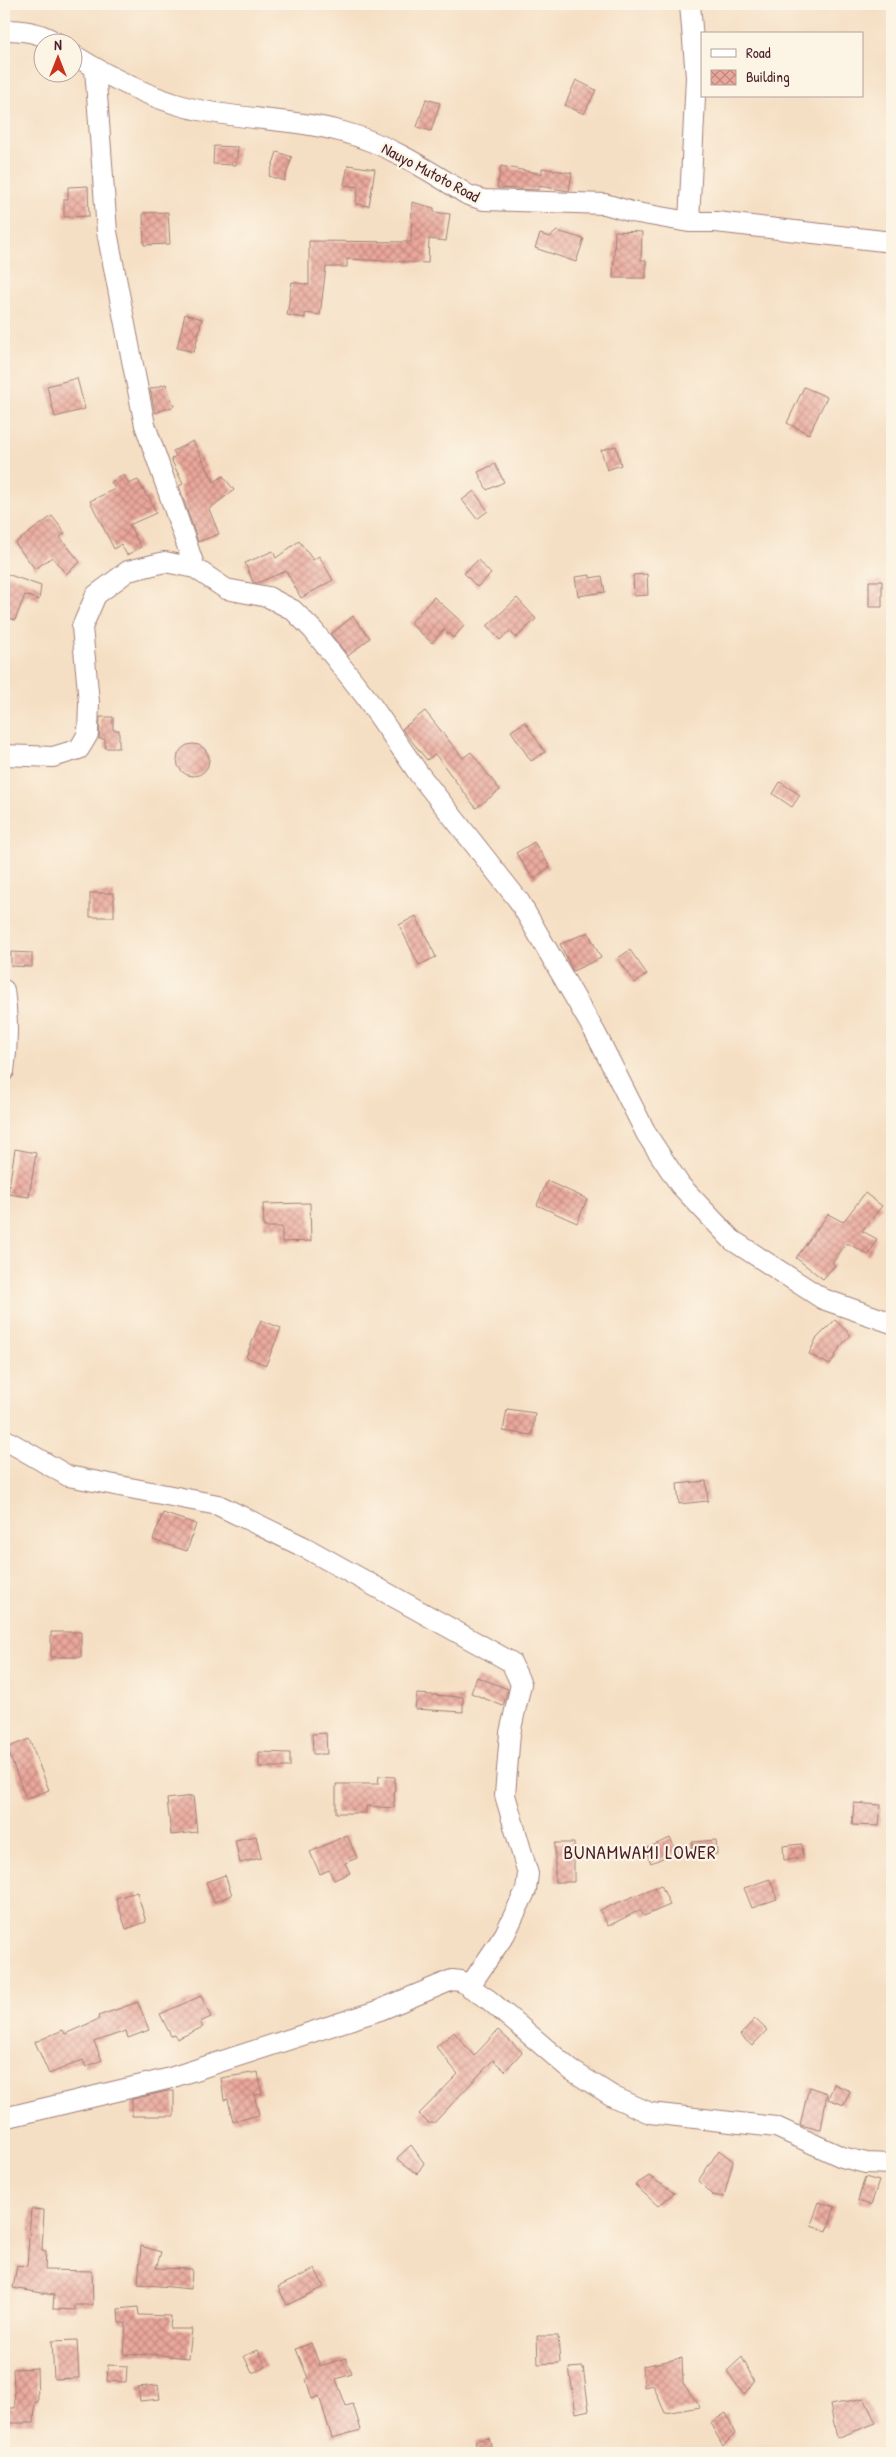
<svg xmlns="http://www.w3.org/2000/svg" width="896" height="2457" font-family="'Patrick Hand',sans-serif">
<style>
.building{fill:url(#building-cross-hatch)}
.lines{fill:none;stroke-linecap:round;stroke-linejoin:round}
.minor-casing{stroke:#a07f78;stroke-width:22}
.minor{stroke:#fff;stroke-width:20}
.labels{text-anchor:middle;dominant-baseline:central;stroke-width:4.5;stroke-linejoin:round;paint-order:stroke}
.street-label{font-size:16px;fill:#4a1f2b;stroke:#fcf5e5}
.quarter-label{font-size:19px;letter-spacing:1px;fill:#4a1f2b;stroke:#fcf5e5}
</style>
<defs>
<pattern id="building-cross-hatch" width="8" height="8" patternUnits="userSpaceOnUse" patternTransform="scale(1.25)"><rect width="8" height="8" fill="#eaa79b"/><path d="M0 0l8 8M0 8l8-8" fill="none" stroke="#c0877f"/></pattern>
</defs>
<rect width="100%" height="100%" fill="#fcf5e5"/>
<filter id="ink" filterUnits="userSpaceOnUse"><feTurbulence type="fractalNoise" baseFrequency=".02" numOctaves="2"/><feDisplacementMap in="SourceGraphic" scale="10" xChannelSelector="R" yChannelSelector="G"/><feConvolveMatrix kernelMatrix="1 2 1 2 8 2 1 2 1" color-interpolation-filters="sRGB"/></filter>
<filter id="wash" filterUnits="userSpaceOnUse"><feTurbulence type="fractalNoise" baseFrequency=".0096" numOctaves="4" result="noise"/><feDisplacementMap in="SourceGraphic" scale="20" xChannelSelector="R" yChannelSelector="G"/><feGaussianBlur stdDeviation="1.12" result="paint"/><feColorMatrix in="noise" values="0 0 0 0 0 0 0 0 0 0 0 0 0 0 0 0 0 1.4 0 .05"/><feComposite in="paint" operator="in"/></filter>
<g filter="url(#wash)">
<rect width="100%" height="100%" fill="#f5dfc4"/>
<g id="blocks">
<path class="building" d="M576,80L596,90L584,114L565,105Z
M426,99L440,103L431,131L417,127Z
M214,146L238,147L236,165L213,164Z
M277,152L292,157L284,181L269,176Z
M348,165L375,169L369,206L356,204L358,187L344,185Z
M501,166L542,174V168L572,173L569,191L539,186L538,190L497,188Z
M88,186L89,216L64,217V199H68V187Z
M412,202L434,208V212L450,214L446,241L429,239L428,263L347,259V267H326L320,315L305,313V318L287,315L292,282L309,285V241L411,242Z
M168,212L170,244L144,245L143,213Z
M557,231L584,239L576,262L535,248L540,234L550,237Z
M615,231L642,232L641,260H646V278H613Z
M185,314L202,319L194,352L177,348Z
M77,378L85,409L55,417L47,386Z
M166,384L174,406L155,413L150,389Z
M804,387L827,397L809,434L787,423Z
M193,441L214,482L223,476L234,490L209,509L219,534L198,542L179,486L183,484L171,459L176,456L173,451Z
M616,446L621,465L607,470L601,450Z
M495,464L504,482L487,490L478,472Z
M124,475L129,484L138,480L147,497L149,496L156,513L129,525L141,547L127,555L121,544L114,549L90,501L115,489L111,482Z
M474,491L488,511L477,519L462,500Z
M52,516L65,533L60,537L80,562L66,574L52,557L35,569L15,543Z
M299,541L313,560L319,556L333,580L301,598L286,571L257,583L253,582L245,563L273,551L276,558Z
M478,560L491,574L477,587L464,573Z
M4,573L41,586L39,600L25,595L15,620L4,616Z
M647,574L648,595L634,596L633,575Z
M590,575V578L602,576L605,592L578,596L575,577Z
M869,581H882V607H869Z
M434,597L465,625L453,638L444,630L432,643L410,623Z
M517,598L536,619L516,638L510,631L500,640L487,626Z
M353,616L370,638L348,656L331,634Z
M425,711L463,758L471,752L500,790L476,808L435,754L427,760L402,729Z
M100,717H113V730H119V748H105V739H99Z
M525,722L545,752L531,761L511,731Z
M177 760a16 16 0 1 1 32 0a16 16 0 1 1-32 0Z
M780,782L800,795L792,807L773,794Z
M534,842L550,867L533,879L516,853Z
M90,893H114V917H90Z
M416,916L436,957L419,965L399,925Z
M588,932L601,958L573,971L560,944Z
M630,950L647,974L635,983L618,958Z
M11,952L32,953V967L11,966Z
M15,1149L36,1153L29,1197L8,1194Z
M547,1181L587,1199L577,1223L537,1205Z
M865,1193L882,1206L862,1231L877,1239L869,1255L847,1243L832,1263L835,1265L823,1279L796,1258L828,1214L843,1222Z
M310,1203L311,1241L282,1242V1227H264L263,1204Z
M261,1320L281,1328L266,1365L246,1357Z
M835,1320L851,1335L840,1347L830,1365L809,1354L816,1339Z
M507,1409L535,1413L532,1435L503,1431Z
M706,1481L708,1501L679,1504L677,1484Z
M163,1513L196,1524L187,1551L153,1540Z
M51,1632H81V1657H51Z
M477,1677L508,1689L503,1706L471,1693Z
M417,1694L463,1697V1712L415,1709Z
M326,1733L327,1754H313L312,1734Z
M29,1739L49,1790L26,1799L7,1748Z
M259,1752L290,1753V1767H259Z
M379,1776L395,1777L394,1808L366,1806V1813H336V1784H378Z
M193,1796L197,1832L171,1835L167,1799Z
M854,1803L881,1805L879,1826L852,1825Z
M347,1835L357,1858L345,1863L350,1873L334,1880L329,1870L320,1874L310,1852Z
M256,1836L261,1858L240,1863L235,1840Z
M670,1838L677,1852L651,1863L645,1849Z
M716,1840L717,1854L693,1856L692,1842Z
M555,1843H574V1882H555Z
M802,1844L803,1858L784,1860L783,1846Z
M225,1875L232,1895L214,1902L206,1882Z
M770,1879L777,1899L752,1908L744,1888Z
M661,1885L670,1905L644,1916L640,1910L608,1926L600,1910Z
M137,1892L146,1922L126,1929L116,1898Z
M201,1996L211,2017L200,2022L203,2027L177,2039L175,2035L171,2036L160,2014Z
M138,2002L149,2030L128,2038L126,2031L94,2042L102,2060L86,2067L83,2060L49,2074L35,2042L63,2030L65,2034L99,2019L98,2016Z
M755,2019L767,2030L752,2046L740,2035Z
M498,2030L522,2052L505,2071L493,2060L434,2123H428L419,2114L458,2074L436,2047L454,2032L474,2056Z
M258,2072L262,2094L254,2095L259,2115L233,2122L228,2099L224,2100L221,2078Z
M834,2084L850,2091L844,2105L828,2099Z
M809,2087L827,2093L821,2130L800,2125Z
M168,2091H174V2116H132V2099Z
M411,2145L424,2163L417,2174L397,2158Z
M719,2150L733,2161L724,2197L712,2195L698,2181Z
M649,2176L674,2193L658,2206L635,2185Z
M865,2177L879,2181L871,2205L858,2201Z
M819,2202L835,2207L827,2231L811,2225Z
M31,2209L44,2210L42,2251L46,2252L45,2270L92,2271L93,2305H75V2310L53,2309L54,2295L13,2288L17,2265L27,2266Z
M141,2246L161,2252L156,2268L192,2269L191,2289L138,2284Z
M315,2269L324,2287L287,2305L278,2287Z
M138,2307L139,2315L171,2316L170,2329H192L189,2358L149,2354L124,2355L126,2323H119L118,2309Z
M537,2336H558L560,2363L538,2364Z
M77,2340L79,2378L54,2379L52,2341Z
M311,2343L320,2366L346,2358L352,2374L336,2379L346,2406L353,2404L361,2430L332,2438L319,2396L312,2399L306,2379L308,2378L296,2349Z
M258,2350L266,2367L252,2373L244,2356Z
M742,2357L754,2381L744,2395L727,2371Z
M682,2358L683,2383L700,2407L665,2413L653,2385L644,2387L643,2366Z
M108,2365L127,2366L126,2382L107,2381Z
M583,2367L589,2410L576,2413L569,2368Z
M37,2368L38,2402H35L34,2423H9V2408H15L13,2369Z
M158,2385L160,2399L140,2401L138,2387Z
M864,2398L876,2423L837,2438L830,2405Z
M726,2413L735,2434L723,2446L710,2423Z
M489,2438L493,2453H478L475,2441Z"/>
</g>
</g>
<g filter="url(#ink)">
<use href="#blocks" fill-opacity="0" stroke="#a07f78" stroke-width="1"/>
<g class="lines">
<g class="minor-casing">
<path id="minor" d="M4,30C23,30 39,32 55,42
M72,54C107,76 146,96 186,107C236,120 292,118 343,132C389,144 429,171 468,195L484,200L605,204L632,212L689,222H716L892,242
M95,68L107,232L130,350L145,425L195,568
M689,222L696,77L690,4
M4,755L53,757L79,749L88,734L89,702L82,627L96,595L128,571L165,562L195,568L226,589L268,597L293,610L313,630L365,696L419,774L519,901L596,1034L647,1135L680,1185L732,1240L823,1299L892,1323
M4,990C8,1017 8,1044 4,1071
M4,1439L68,1476L218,1505L306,1548L511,1662L521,1684L510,1733L505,1795L528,1874L526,1890L505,1934L469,1987
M4,2118L167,2079L380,2010L452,1980L461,1981L489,2000L571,2070L614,2097L650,2113L776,2127L842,2157L866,2163L892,2164"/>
</g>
<use href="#minor" class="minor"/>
</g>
</g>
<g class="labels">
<g class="street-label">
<text transform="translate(431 172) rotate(28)">Nauyo Mutoto Road</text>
</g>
<g class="quarter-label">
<text x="640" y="1852">BUNAMWAMI LOWER</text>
</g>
</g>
<rect width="896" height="2457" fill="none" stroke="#fcf5e5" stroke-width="20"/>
<rect x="701" y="32" width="162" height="65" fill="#fcf5e5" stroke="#b59f9b"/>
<rect x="711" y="49" width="25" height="8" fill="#ffffff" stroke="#b59f9b"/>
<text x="746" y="58" font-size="15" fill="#4a1f2b">Road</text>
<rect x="711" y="70" width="25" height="15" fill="url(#building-cross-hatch)" stroke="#b59f9b"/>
<text x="746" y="82" font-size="15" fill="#4a1f2b">Building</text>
<g transform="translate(58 58)"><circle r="24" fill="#fcf5e5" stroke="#b59f9b"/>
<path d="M0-4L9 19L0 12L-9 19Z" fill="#c8321e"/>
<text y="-8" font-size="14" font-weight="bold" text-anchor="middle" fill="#4a1f2b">N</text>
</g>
</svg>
